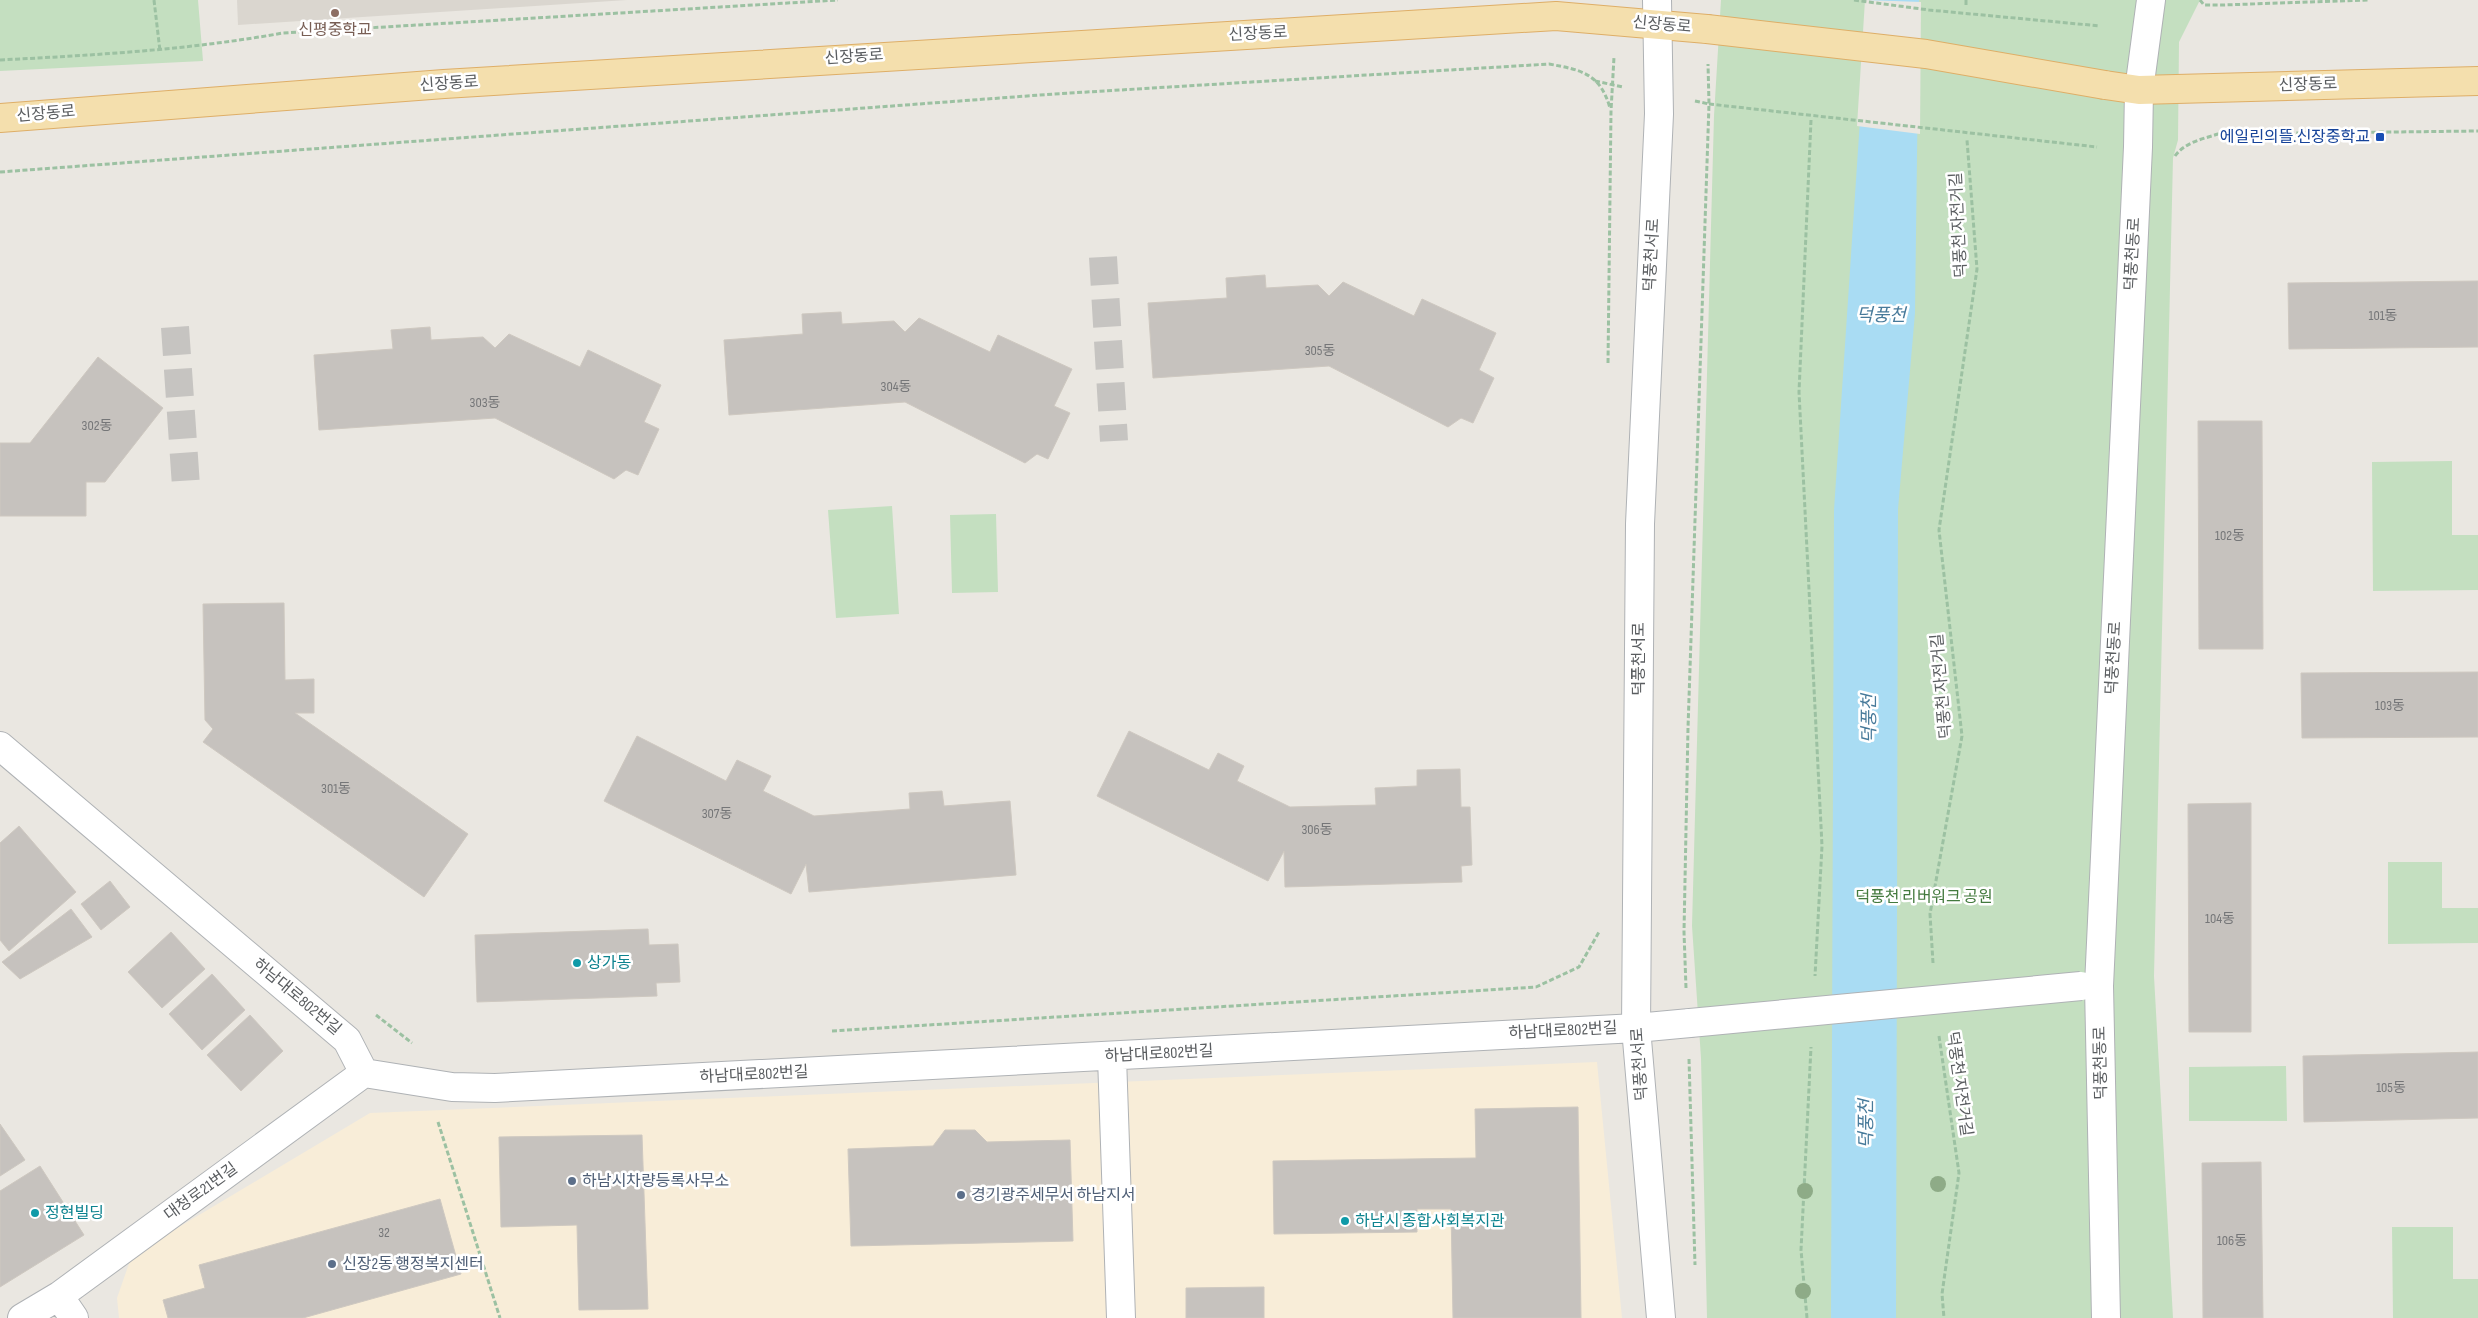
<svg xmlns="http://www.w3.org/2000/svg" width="2478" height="1318" font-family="'Sofia Sans Condensed','Noto Sans KR',sans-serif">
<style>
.commercial{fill:#f8edd8}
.education{fill:#dad6cf}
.green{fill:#c4dfc0}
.water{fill:#a9dcf3}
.pier{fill:#eae7e1}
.building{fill:#c6c2be;stroke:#cec8c0}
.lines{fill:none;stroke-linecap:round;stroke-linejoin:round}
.minor-tunnel{stroke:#c6c4c1;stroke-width:28;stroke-dasharray:28 14;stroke-linecap:butt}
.minor-casing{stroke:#afb2b5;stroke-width:30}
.major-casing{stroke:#deae67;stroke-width:30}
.path{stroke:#9cc1a2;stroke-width:3;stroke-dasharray:5 2.5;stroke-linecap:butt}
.minor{stroke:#fff;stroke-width:28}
.major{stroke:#f4dfad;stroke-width:28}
.minor-bridge-casing{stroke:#afb2b5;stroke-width:30;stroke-linecap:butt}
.major-bridge-casing{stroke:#deae67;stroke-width:30;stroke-linecap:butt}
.path-bridge{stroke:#9cc1a2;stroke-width:3;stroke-dasharray:5 2.5;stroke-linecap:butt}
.minor-bridge{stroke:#fff;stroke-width:28}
.major-bridge{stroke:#f4dfad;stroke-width:28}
.tree{fill:#8eab87}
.education-dot{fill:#8d6e63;stroke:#fff;stroke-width:2}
.transit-dot{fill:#1a4fb4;stroke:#fff;stroke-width:2}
.culture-dot{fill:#0f9aa8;stroke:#fff;stroke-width:2}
.service-dot{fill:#5c6f8a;stroke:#fff;stroke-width:2}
.labels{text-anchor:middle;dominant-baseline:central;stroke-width:5;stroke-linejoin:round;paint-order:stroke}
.number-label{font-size:14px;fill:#757678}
.street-label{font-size:16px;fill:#5a5d60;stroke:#fff}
.education-label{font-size:16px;fill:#785e54;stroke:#fff}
.transit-label{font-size:16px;fill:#164399;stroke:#fff;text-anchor:end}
.park-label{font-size:16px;fill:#437a3e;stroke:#fff}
.culture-label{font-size:16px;fill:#0d838f;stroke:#fff;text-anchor:start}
.service-label{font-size:16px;fill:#4e5e75;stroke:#fff;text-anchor:start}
.water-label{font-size:18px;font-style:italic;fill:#477a9a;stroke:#fff}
</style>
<rect width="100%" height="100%" fill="#eae7e1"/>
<path class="commercial" d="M1597,1062L1622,1318H119L117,1298L132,1255L370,1113Z"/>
<path class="education" d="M237,0H627L238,25Z"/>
<path class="green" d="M0,0H198L203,61L0,71Z
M1721,0H2200L2179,42L2178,140L2173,158L2154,976L2173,1318H1707L1701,1058L1692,926L1714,116Z
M2452,461V535H2478V590L2373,591L2372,462Z
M892,506L899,614L836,618L828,510Z
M996,514L998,592L952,593L950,515Z
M2388,862H2442V908H2478V943L2388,944Z
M2286,1066L2287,1121H2189V1067Z
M2392,1227H2453V1279H2478V1318H2393Z"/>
<path class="water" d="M1868,0H1919L1915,313L1898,509L1896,1318H1831L1834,510Z"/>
<path class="pier" d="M1865,0L1921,2L1920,134L1857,126Z"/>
<path class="building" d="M1265,275L1266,288L1318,285L1329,296L1343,282L1414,316L1422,299L1496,333L1479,370L1494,378L1473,423L1461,418L1448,427L1329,366L1153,378L1148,303L1227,298L1226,278Z
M2478,281V347L2289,349L2288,283Z
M841,312L842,324L894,321L905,332L919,318L990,352L998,335L1072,369L1054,406L1070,413L1048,459L1037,454L1025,463L905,402L729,415L724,340L803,334L802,314Z
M430,327L431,340L483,337L495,348L509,334L580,367L588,350L661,385L644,422L659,429L638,475L626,470L614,479L495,418L319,430L314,355L393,349L391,330Z
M98,357L163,408L105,482H86V516H0V443H30Z
M2198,421H2262L2263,649H2199Z
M284,603L285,680L314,679V713H295L468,834L424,897L203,742L213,729L205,720L203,604Z
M2478,672V737L2302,738L2301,673Z
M1129,731L1209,770L1218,753L1244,766L1237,781L1290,807L1376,805L1375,788L1417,786V770L1460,769L1461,807H1470L1472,865L1461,866L1462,882L1285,887L1284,851L1268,881L1097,796Z
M637,736L726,781L737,760L771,776L763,791L814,816L910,809L909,793L942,791L944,806L1010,801L1016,875L809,892L806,864L791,894L604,801Z
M2251,803V1032H2189L2188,804Z
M19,826L76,892L9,951L0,940V843Z
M110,881L130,907L101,930L81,904Z
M71,909L92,937L20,979L2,962Z
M648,929L649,945L678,944L680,982L656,983L657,996L477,1002L475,935Z
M171,932L205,969L162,1008L128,972Z
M212,974L245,1010L202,1050L169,1014Z
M250,1015L283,1051L241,1091L207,1055Z
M2478,1052V1118L2304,1122L2303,1056Z
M1578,1107L1581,1318H1453L1451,1209H1417V1232L1274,1234L1273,1161L1476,1158L1475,1109Z
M0,1124L25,1160L0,1176Z
M945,1130H975L987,1142L1070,1140L1073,1241L851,1246L848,1149L933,1146Z
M642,1135L648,1309L579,1310L577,1225L501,1227L499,1137Z
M2261,1162L2263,1318H2203L2202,1163Z
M40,1166L84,1235L0,1287V1191Z
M440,1199L461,1274L303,1318H168L163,1300L205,1288L199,1265Z
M1264,1287V1318H1186V1288Z"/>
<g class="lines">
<path class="minor-tunnel" d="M1103,257L1114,441
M175,327L186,486"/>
<g class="minor-casing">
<path id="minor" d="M1657,0L1659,114L1640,524L1636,1028L1661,1318
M0,746L347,1040L364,1073L452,1087L495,1088L1636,1028L1690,1023
M1112,1057L1121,1318
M22,1318L59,1296
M74,1318L59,1296L364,1073
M2106,1318L2099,986L2138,147L2139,90L2151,0"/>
</g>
<g class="major-casing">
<path id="major" d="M2105,85L2139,90L2478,81
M0,118L444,84L1556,16L1707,29"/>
</g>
<path class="path" d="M154,0L160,51
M1966,0V7
M2200,0L2204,5H2222L2369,0
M0,60C96,55 188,50 283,33L838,0
M1595,81L1623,87
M1695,101L1709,104
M1811,120L1799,392L1822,846L1815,976
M2175,156C2185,142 2203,139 2218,134L2478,131
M0,172L1054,94L1549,64C1581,70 1600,73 1610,108
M1608,363L1611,111L1614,57
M1933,963L1930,914L1962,736L1939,530L1977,269L1967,140
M1686,988L1684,932L1688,728L1709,104L1708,64
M376,1015L412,1043
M832,1031L1536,987L1579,967L1599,932
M1939,1036L1959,1173L1942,1294L1944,1318
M1689,1059L1695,1265
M438,1122L500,1318
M1807,1318L1801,1250L1811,1047"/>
<use href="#minor" class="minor"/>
<use href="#major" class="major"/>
<g class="minor-bridge-casing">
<path id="minor-bridge" d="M1690,1023L2081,986"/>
</g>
<g class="major-bridge-casing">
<path id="major-bridge" d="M1707,29L1926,54L2105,85"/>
</g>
<path class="path-bridge" d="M1854,0L1929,10L2100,26
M1709,104L2097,147"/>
<use href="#minor-bridge" class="minor-bridge"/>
<use href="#major-bridge" class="major-bridge"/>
</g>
<g class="tree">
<circle cx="1938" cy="1184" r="8"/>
<circle cx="1805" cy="1191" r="8"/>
<circle cx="1803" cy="1291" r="8"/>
</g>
<circle class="education-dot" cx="335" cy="13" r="5"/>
<rect class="transit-dot" x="2375" y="132" width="10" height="10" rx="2.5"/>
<g class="culture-dot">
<circle cx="577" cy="963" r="5"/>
<circle cx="35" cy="1213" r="5"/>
<circle cx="1345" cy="1221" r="5"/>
</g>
<g class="service-dot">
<circle cx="572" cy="1181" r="5"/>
<circle cx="961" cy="1195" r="5"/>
<circle cx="332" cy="1264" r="5"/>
</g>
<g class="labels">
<g class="number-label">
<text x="2383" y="315">101동</text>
<text x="1320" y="350">305동</text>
<text x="896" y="386">304동</text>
<text x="485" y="402">303동</text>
<text x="97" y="425">302동</text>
<text x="2230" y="535">102동</text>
<text x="2390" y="705">103동</text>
<text x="336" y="788">301동</text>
<text x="717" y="813">307동</text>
<text x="1317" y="829">306동</text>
<text x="2220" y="918">104동</text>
<text x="2391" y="1087">105동</text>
<text x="384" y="1232">32</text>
<text x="2232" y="1240">106동</text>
</g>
<g class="street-label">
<text transform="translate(1662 25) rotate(5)">신장동로</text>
<text transform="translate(1258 34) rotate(-3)">신장동로</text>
<text transform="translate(854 57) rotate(-4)">신장동로</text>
<text transform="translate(449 84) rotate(-4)">신장동로</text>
<text transform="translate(2308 85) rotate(-2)">신장동로</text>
<text transform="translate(46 114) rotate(-5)">신장동로</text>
<text transform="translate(1959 225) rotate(-93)">덕풍천 자전거길</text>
<text transform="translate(2133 254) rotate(-87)">덕풍천동로</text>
<text transform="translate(1652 255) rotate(-87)">덕풍천서로</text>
<text transform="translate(2114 658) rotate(-87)">덕풍천동로</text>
<text transform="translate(1639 659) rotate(-90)">덕풍천서로</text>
<text transform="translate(1942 686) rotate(-95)">덕풍천 자전거길</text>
<text transform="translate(297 997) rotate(40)">하남대로802번길</text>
<text transform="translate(1563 1031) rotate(-3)">하남대로802번길</text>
<text transform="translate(1159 1054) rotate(-3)">하남대로802번길</text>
<text transform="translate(2101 1063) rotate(-91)">덕풍천동로</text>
<text transform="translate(1640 1064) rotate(-94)">덕풍천서로</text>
<text transform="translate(754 1075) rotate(-3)">하남대로802번길</text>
<text transform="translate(1959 1084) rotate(82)">덕풍천 자전거길</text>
<text transform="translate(201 1192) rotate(-36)">대청로21번길</text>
</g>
<g class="education-label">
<text x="335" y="30">신평중학교</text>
</g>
<g class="transit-label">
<text x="2370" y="137">에일린의뜰.신장중학교</text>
</g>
<g class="park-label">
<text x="1924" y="897">덕풍천 리버워크 공원</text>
</g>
<g class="culture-label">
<text x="587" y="963">상가동</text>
<text x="45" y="1213">정현빌딩</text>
<text x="1355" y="1221">하남시 종합사회복지관</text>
</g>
<g class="service-label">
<text x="582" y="1181">하남시차량등록사무소</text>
<text x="971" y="1195">경기광주세무서 하남지서</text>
<text x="342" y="1264">신장2동 행정복지센터</text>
</g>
<g class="water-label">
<text x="1881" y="315">덕풍천</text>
<text transform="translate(1869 719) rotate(-90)">덕풍천</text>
<text transform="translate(1866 1124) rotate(-90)">덕풍천</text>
</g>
</g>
</svg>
